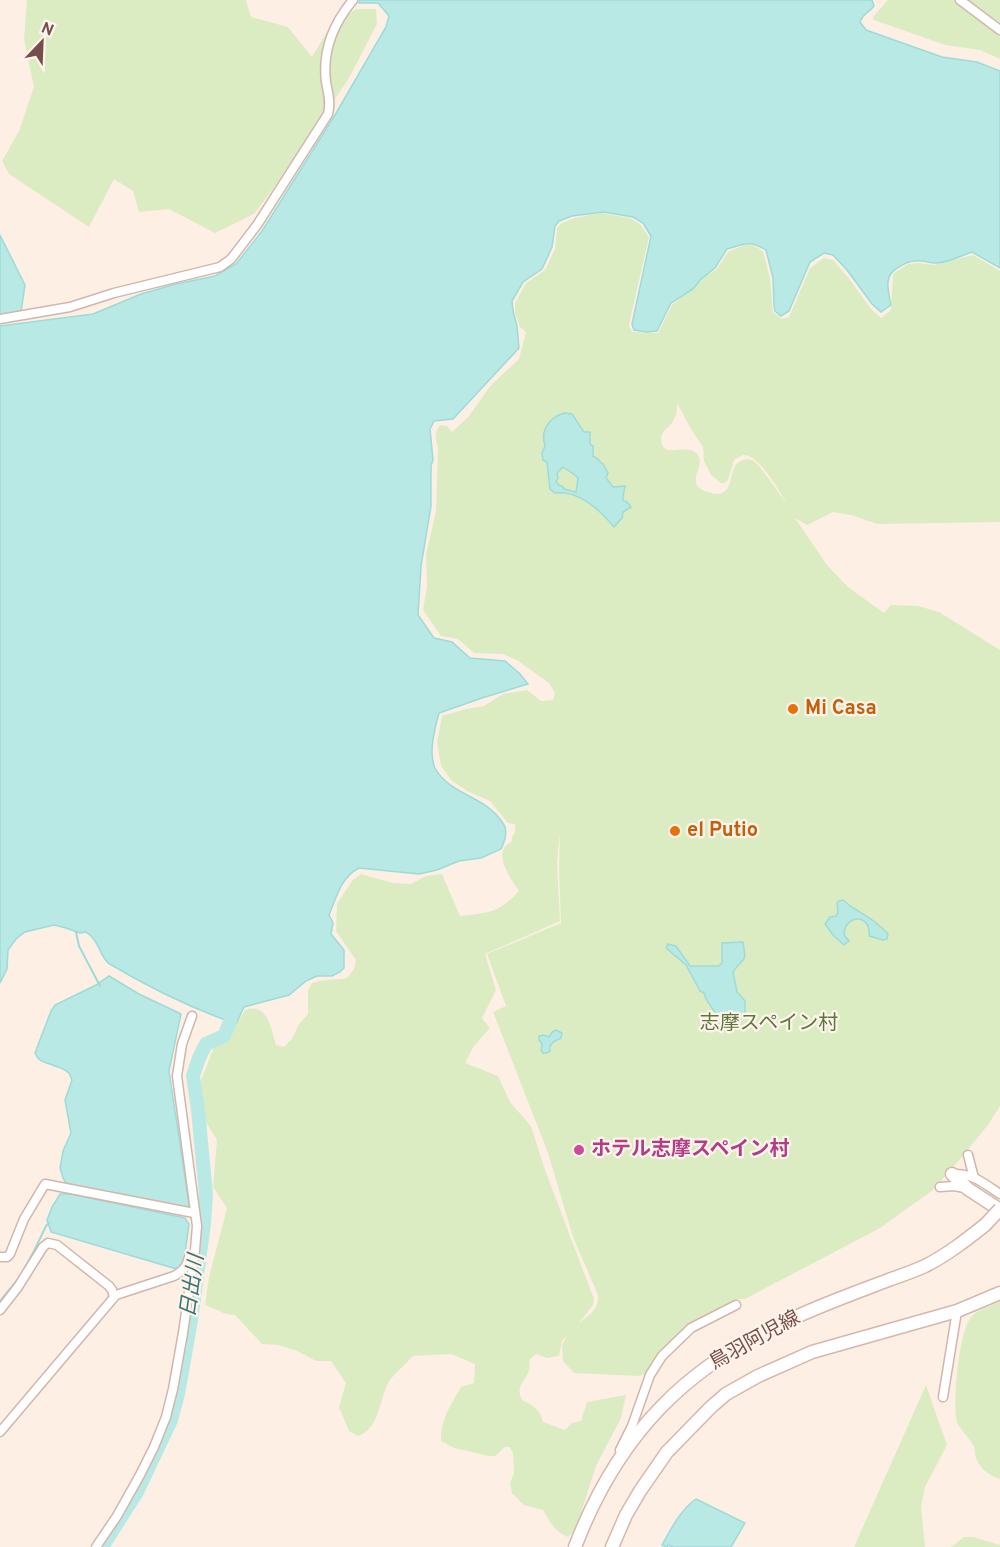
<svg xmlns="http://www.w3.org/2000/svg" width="1000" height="1547" font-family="Overpass,'Noto Sans JP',sans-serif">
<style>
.green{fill:#dcecc2;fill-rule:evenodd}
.water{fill:#b8e9e5;stroke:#9ddbd7;stroke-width:1.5;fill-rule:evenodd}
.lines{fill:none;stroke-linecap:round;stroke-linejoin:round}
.stream{stroke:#9ddbd7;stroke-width:2}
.river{stroke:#b8e9e5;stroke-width:14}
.street-casing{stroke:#d2b6ac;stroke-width:11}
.secondary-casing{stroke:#d8b6ac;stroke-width:15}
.street{stroke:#fff;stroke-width:8}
.secondary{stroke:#fff;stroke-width:12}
.secondary-bridge-casing{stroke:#d8b6ac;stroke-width:15;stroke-linecap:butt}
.secondary-bridge{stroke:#fff;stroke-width:12}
.food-dot{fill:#e8710a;stroke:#fff4ec;stroke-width:2}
.hotel-dot{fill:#d1479c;stroke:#fff4ec;stroke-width:2}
.labels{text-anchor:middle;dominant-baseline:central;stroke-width:4.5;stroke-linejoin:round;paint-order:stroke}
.food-label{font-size:20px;font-weight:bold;fill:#c56008;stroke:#fff4ec;text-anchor:start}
.park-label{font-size:20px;fill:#5c793c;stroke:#fff4ec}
.hotel-label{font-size:20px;font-weight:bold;fill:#b23c85;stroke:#fff4ec;text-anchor:start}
.street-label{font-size:20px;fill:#784f48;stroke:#fff4ec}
.water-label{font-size:21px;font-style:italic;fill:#387774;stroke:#fff4ec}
</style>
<rect width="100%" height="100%" fill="#feefe5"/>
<path class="green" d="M27,0H246L251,17L288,27L312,57L328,30L356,9H376L377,24L348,80L270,193L254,214L215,233L169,209L139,212L133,191L114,179L89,227L9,174L2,161L19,131L34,87L24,39Z
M888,0H1000V59L980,50L945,45L874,20L873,17Z
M602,213L630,218L640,224L649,237L629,325L632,332L658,333L672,305L690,290L697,281L716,270L728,252L744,245H753L763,251L770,278L773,312L782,319L789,317L810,268L824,258L833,260L847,276L872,310L881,318L891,310L893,274L908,264L919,263L934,265L973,255L1000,271V522L877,524L851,515L833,512L807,525L795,518L827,565L848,587L884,613L891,605L918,606L939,612L1000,650V1106L988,1125L961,1158L933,1190L880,1228L745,1299H738L730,1307L687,1325L649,1373L638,1376L574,1373L563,1361L562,1345L567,1335L562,1341L559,1356L547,1358L536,1354L530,1359C529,1363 530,1367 529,1370C525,1383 515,1385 522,1400C533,1405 541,1410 543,1422L565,1430L572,1423L581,1421L587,1402L626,1395L621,1418L596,1466L576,1529L568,1537C555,1532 550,1522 543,1510L524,1505L512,1493L510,1483L514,1473L513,1454L510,1447H505L495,1456H489L454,1448L441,1441C440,1421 451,1404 461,1387L474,1383L475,1364L451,1354L413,1356C406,1364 396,1372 390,1380C379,1398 380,1429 358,1436L349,1431L339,1407L346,1383L331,1361H316L297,1351L279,1345L262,1344L235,1315L226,1314L205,1305L209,1277L227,1208L213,1187L217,1140L204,1119L200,1083L214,1047L229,1037L245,1010C268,1002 271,1029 276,1045L284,1047L292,1039L299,1024L308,1014V991L312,983C324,979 335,980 347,978L354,969L356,960L336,931L337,904L352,881L361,874L393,883L411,884L426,876L442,874L460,916C488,913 499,913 519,891C512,881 497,860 504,848C505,846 511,842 512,841V837L515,832V824L508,823L490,801L469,792L452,781L441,766L437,742L442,716L466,709L484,706L503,694L527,690L541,701L553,700L555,693L549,683L517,660L503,654L474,653L458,639L441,636L423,610L427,587L426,555L436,511L438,448C435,439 434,433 440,425L447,426L452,432L469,416L491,385L519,359L526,332L520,327L515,313V303L526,283L545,270L555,249L557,228L562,223L574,218ZM677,403L691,429L703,447L704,461L711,475L721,483H725L728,480L734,460C737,458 740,456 743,455C759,454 778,490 786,502C778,494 760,463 752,460C749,459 746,459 743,460C726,465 737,491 718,494C713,494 709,492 705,491C684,482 706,468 698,455C688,441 662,461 661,439C661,431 670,427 673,421C677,415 677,410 677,403ZM560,832L559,869L561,923L487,954L506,1006L493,1012L548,1153L573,1237L598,1295C599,1310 590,1314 579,1323L593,1305L594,1299L545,1170L531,1126L510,1102L498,1076L465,1063L474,1046L490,1028L482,1018L496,990L485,954L560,921L557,862Z
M1000,1302V1479C990,1476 979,1468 976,1458C974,1454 976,1449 973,1445C969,1437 960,1430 957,1422C952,1404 959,1331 971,1317C978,1309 991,1306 1000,1302Z
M926,1385L947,1445L925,1487L921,1507L925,1547H854Z
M964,1537H973L1000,1545V1547H951Z"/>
<path class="water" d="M360,0H872L874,6C869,13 863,13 860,22L866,30L942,57L977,62L1000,71V268L972,252C960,256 948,263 935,263C929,263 923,260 916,261C909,261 905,263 899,267C883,275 888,290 891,305L881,312L872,304L847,270L833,255L824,253L810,262L789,311L781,316L775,311L774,305L773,278L766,250C750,240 744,244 727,249L715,268L700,280L693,289L671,303L657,331L647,332L634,330L632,324L651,236L643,223L633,217L604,212L572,216L559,221L555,226L552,247L542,269L523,282L512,301L513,311L517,326L519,348L453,419L434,421L430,429L433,460L431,466V506L421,566L418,615L434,638L452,642L470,658L505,661L520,674L528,684L482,698L439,713C435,728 428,753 435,768C449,794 483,796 500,819C502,822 504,824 505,827C507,834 504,843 501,849L481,858L459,861L437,870L419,874L359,868C341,877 336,898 329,915L333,923L331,934L344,950V968L340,972L332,976H317L306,981L289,995L244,1007L236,1024C191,1008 148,987 108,963C98,952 100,942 86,932L80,933L66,928L54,925L25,932L16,939L8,950L7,969L0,983V326L93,314L141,294L176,284L215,276L236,264L262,231L335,115L386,27L389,16L378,3H359Z
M0,235L25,285L21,312L0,315Z
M564,413L572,414L584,432H590V444L593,446V456L598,459L600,462L603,464L608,473L606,478L613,487L625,486L623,497V500L627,502L631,507L623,512L622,518L614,527C600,510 579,490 555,493L550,489L547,462L543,460L542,453L545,446C540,430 549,418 564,413ZM563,467L575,475L578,478L576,492L564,489L562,486H560L556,482L558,478L557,473Z
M843,900C847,903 851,907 855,909C868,917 877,922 888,934L887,939L883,940L869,936C872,914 845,913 844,935L849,941L844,945L833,935L825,924L830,917L836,916L838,913L837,903L839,901Z
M743,942C747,966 744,955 733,972L737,992L745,1001V1014L727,1031L723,1030L719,1028L718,1017L706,999L704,993L700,991L686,965L666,948L668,944L676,946L690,966H719L722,963V943Z
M109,976L139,994L181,1014L169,1071L189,1204L187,1210L66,1187V1183L63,1178L60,1168L63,1151L71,1133L65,1100L72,1080L69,1073C65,1070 60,1067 55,1066C46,1062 39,1063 35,1053L51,1011L55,1005L96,985Z
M556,1030L562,1033L561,1038L553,1042L550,1046V1051L547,1053H543L541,1050L542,1044L539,1040V1036L544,1035L549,1037L552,1032Z
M60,1194H71L185,1218L189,1224L184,1261L180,1270L51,1232L47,1220L52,1207Z
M696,1499L745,1523L731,1547H673L668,1545L667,1547L662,1545C671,1529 681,1509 696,1499Z"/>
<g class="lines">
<path class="stream" d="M76,932L79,946L100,986
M22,1273L34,1251L46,1226L49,1223
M0,1301L19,1278"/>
<path class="river" d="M102,1547L137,1492L171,1420L178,1394L191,1320L204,1224L206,1194L198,1110L193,1076L199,1058L206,1044L224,1036L230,1022"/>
<g class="street-casing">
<path id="street" d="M960,0L1000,30
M0,319L70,307L114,293L220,267L231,259L257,225L328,114C331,103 328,93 326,82C322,50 333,24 353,0
M968,1155L974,1178
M952,1174C973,1173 983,1183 1000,1194
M940,1187L954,1186L965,1188
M0,1257H7L10,1254L24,1219L45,1184L194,1213
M0,1310L18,1287L43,1247L48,1243L57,1245L109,1286L112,1290L114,1297
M943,1397L957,1311
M0,1432L116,1295L174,1276C183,1271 187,1267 189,1257
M620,1450L632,1426L650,1375L662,1356L691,1328L736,1305
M96,1547L117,1516L140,1475L154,1447L166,1417L173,1389L183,1333L195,1250L197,1226L177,1076L182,1044L192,1016"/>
</g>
<g class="secondary-casing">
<path id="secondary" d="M952,1174L968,1189L1000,1210
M575,1547C618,1434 687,1364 798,1316C829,1302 860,1291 891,1279C903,1275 914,1271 925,1266C947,1255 966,1240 985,1225
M612,1547L626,1515L640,1491L667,1452L711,1407L726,1394L758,1376L812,1352L957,1311L1000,1293"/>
</g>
<use href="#street" class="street"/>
<use href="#secondary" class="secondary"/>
<g class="secondary-bridge-casing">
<path id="secondary-bridge" d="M985,1225L1000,1209"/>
</g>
<use href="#secondary-bridge" class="secondary-bridge"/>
</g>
<g class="food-dot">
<circle cx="793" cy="709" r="6"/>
<circle cx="675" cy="831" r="6"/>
</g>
<circle class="hotel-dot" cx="579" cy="1150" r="6"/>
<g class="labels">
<g class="food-label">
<text x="805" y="709">Mi Casa</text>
<text x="687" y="831">el Putio</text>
</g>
<g class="park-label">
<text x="769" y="1024">志摩スペイン村</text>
</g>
<g class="hotel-label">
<text x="591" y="1150">ホテル志摩スペイン村</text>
</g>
<g class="street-label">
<text transform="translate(755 1341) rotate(-29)">鳥羽阿児線</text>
</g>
<g class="water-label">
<text transform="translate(193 1286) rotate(-82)">日出川</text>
</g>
</g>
<g transform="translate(42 42) rotate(23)" stroke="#fff4ec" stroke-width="4.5" paint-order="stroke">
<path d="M0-4.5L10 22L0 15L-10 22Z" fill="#784f48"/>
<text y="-9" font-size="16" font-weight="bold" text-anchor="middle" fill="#784f48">N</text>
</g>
</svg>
